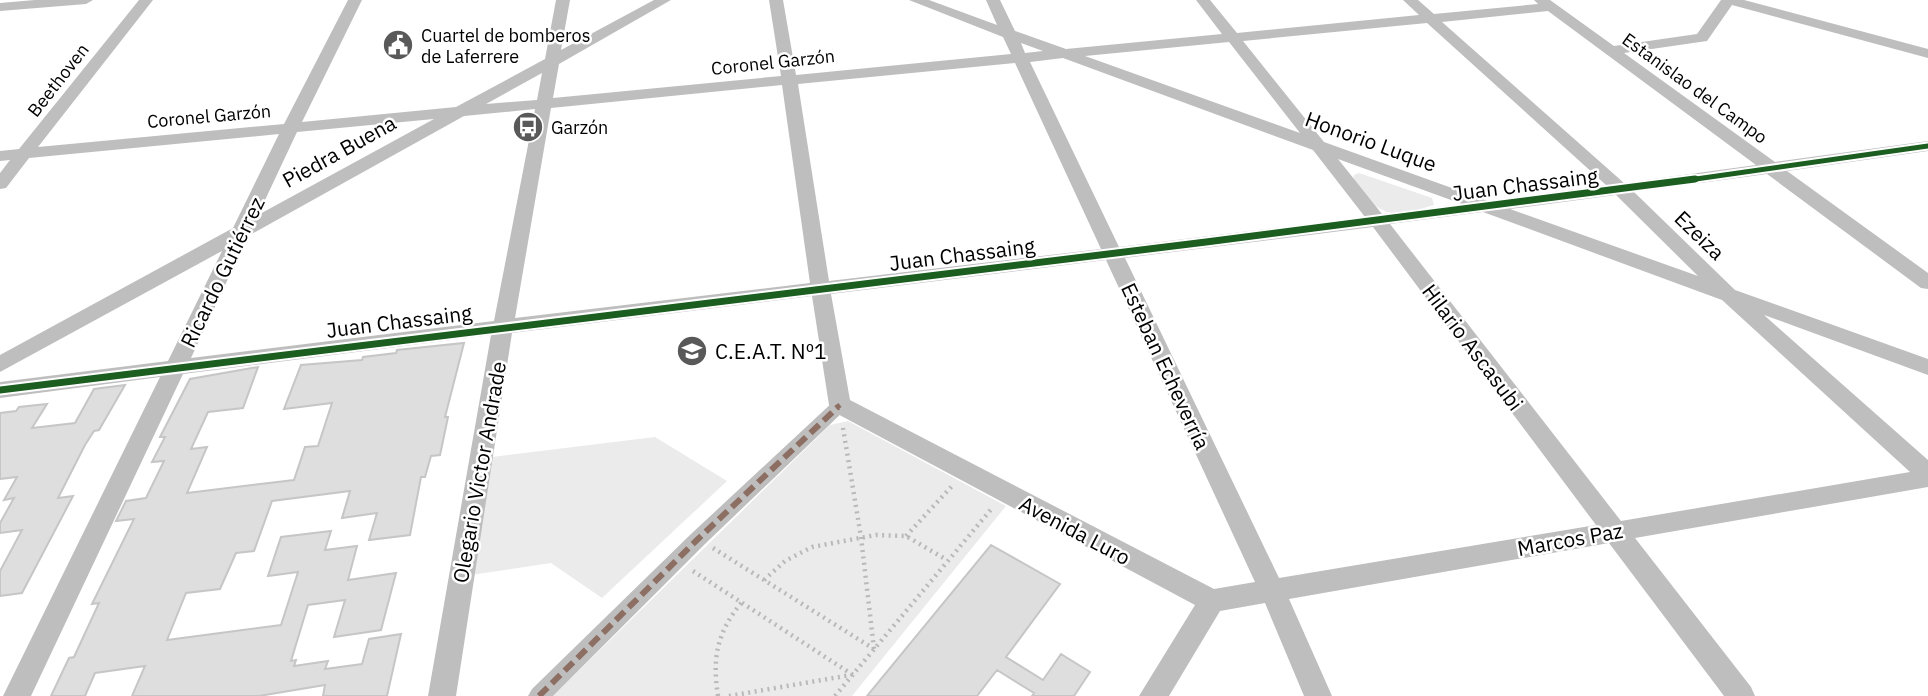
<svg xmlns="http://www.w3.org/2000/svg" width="1928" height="696" font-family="'IBM Plex Sans',sans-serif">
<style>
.green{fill:#ebebeb}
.building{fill:#dedede;stroke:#c6c6c6;stroke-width:2}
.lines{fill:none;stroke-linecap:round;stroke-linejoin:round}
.path{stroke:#b9b9b9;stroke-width:4.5;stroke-dasharray:2 4.5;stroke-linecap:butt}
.pedestrian{fill:#bebebe;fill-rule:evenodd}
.minor{fill:#bebebe;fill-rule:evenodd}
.quiet-far1{stroke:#8d6e63;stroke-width:5;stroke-dasharray:10 5;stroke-linecap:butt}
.quiet{stroke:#8d6e63;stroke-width:6;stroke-dasharray:12 6;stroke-linecap:butt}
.cycleway-far1-casing{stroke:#fff;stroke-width:9}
.cycleway-casing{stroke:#fff;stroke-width:11}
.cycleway-far1{stroke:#1b5e20;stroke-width:5}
.cycleway{stroke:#1b5e20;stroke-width:7}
.labels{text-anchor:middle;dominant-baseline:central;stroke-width:5;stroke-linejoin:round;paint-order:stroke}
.far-poi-label{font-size:18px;fill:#000;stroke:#fff;text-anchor:start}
.far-street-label{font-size:18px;fill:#000;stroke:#fff}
.street-label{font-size:21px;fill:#000;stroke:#fff}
.poi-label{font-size:21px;fill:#000;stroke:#fff;text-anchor:start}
</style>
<rect width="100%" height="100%" fill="#fff"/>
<path class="green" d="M1359,173L1432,198L1434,205C1386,219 1382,217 1353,180L1354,175Z
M848,421L1006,506L852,696H553L830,425Z
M655,437L727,481L602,598L551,563L471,575L492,457Z"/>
<path class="building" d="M464,343L445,417H448L440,455L431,456L425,477H421L410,535L369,540L377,513L342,518L350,491L272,501L254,551L236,553L220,589L186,593L167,640L281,625L298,572L268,576L281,537L331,531L325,550L357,546L348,580L396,573L381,630L334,637L345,600L308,605L291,661L296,660L294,666L328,661L325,669L362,664L369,639L401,634L387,696H323L325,685L259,696H132L145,666L95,673L85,696H51L69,658L74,657L99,603L92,604L134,519L116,521L126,501L146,498L164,461L152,462L165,437H160L190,379L258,367L243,408L208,412L191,449L207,447L187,493L294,480L305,447L318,446L332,403L284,409L301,365L362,360L363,357L396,353L397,350Z
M125,385L99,430L94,431L85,445L58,498L73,496L22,593L0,596V571L22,530L0,533V523L14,498L4,500L17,477L0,479V413L16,411L19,407L47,404L32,428L75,423L94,389Z
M991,545L1060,584L1006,657L1043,680L1061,654L1090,672L1074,696H1032L1034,693L997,670L977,696H867Z"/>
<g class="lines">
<path class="path" d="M843,428L861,537L874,649
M906,536L952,486
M713,548L874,649
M693,571L853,675
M764,580L785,561L812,547L876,535L906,536L947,560
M718,696C712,658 717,632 742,602
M729,696L851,675
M835,696L993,507"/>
<path class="pedestrian" d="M840,399L846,401L848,405L846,409L705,544L553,696H528L532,689L691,534L834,401Z"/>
<path class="minor" d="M35,0H93L86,4L0,11V3Z
M139,0H153L38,147L284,124L348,0H362L302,122L456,107L545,59L556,0H570L561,50L654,0H671L559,64L553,98L781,76L769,0H783L796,75L1011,54L1003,37L909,0H929L997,25L986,0H1000L1015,31L1066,49L1222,34L1196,0H1210L1237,33L1419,15L1403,0H1418L1434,14L1538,4L1534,0H1550L1614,46L1697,34L1721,0H1744L1928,49V58L1732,5L1707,41L1624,53L1775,162L1928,141V151L1787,171L1928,273V289L1921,288L1767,174L1634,192L1735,290L1928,359V375L1764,315L1928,460V487L1635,538L1751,687L1755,696H1724L1609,543L1289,599L1332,696H1304L1265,603L1220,611L1169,696H1139L1195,605L832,411L829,405L812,296L512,333L456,696H428L491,335L183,374L31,696H3L160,377L0,398V382L168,361L222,251L0,372V355L233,228L279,134L29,158L6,188L0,189V173L10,160L0,161V151L19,149ZM1548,11L1756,165L1624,183L1442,22ZM1427,23L1606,185L1488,201L1324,142L1243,41ZM1229,42L1300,133L1085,56ZM1021,43L1043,51L1025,53ZM1063,58L1313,150L1365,217L1119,247L1030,62ZM1015,63L1101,249L829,281L798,84ZM542,73L537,100L486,104ZM782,85L810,283L515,318L551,108ZM535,109L494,321L191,358L248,236L464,116ZM434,119L258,215L297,132ZM1338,159L1462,204L1382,214ZM1616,195L1698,276L1510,209ZM1483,212L1722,300L1910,472L1621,521L1390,224ZM1373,227L1596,525L1279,578L1125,258ZM1106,260L1255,582L1214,589L850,400L831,294Z"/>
<path class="quiet-far1" d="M836,408L840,405"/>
<path class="quiet" d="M539,696L698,539L838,407"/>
<g class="cycleway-far1-casing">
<path id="cycleway-far1" d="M1682,181L1928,146"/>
</g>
<g class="cycleway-casing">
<path id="cycleway" d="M0,390L1206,242L1695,179"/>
</g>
<use href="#cycleway-far1" class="cycleway-far1"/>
<use href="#cycleway" class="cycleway"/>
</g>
<defs>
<g id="civic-disc" transform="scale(1.575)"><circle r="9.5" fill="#595959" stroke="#fff"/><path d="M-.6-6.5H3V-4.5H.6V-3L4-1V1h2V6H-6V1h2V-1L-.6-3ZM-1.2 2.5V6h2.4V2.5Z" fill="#fff"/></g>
<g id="bus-disc" transform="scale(1.575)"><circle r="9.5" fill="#595959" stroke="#fff"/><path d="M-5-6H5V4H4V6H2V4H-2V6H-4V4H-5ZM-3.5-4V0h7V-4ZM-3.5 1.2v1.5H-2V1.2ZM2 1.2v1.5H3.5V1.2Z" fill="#fff"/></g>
<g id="school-disc" transform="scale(1.575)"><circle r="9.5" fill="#595959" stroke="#fff"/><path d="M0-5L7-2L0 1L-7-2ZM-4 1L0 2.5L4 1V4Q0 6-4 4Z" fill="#fff"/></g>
</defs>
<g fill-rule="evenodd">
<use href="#civic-disc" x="398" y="45"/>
<use href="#bus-disc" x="528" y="127"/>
<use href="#school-disc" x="692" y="351"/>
</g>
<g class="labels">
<g class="far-poi-label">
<text x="421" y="35">Cuartel de bomberos<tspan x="421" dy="21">de Laferrere</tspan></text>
<text x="551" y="127">Garzón</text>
</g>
<g class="far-street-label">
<text transform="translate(773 62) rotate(-6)">Coronel Garzón</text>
<text transform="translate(58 80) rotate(-52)">Beethoven</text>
<text transform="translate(1695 88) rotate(36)">Estanislao del Campo</text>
<text transform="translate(209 116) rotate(-5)">Coronel Garzón</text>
</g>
<g class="street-label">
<text transform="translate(1371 141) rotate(20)">Honorio Luque</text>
<text transform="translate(339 151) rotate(-29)">Piedra Buena</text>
<text transform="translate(1525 184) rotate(-7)">Juan Chassaing</text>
<text transform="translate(1700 235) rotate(44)">Ezeiza</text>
<text transform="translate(962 254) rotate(-7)">Juan Chassaing</text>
<text transform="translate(222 272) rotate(-64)">Ricardo Gutiérrez</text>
<text transform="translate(399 321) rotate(-7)">Juan Chassaing</text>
<text transform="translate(1473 347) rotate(53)">Hilario Ascasubi</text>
<text transform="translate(1166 366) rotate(65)">Esteban Echeverría</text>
<text transform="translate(479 472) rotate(-80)">Olegario Victor Andrade</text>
<text transform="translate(1075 530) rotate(28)">Avenida Luro</text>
<text transform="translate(1570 539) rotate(-10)">Marcos Paz</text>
</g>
<g class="poi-label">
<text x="715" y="351">C.E.A.T. Nº1</text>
</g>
</g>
</svg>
